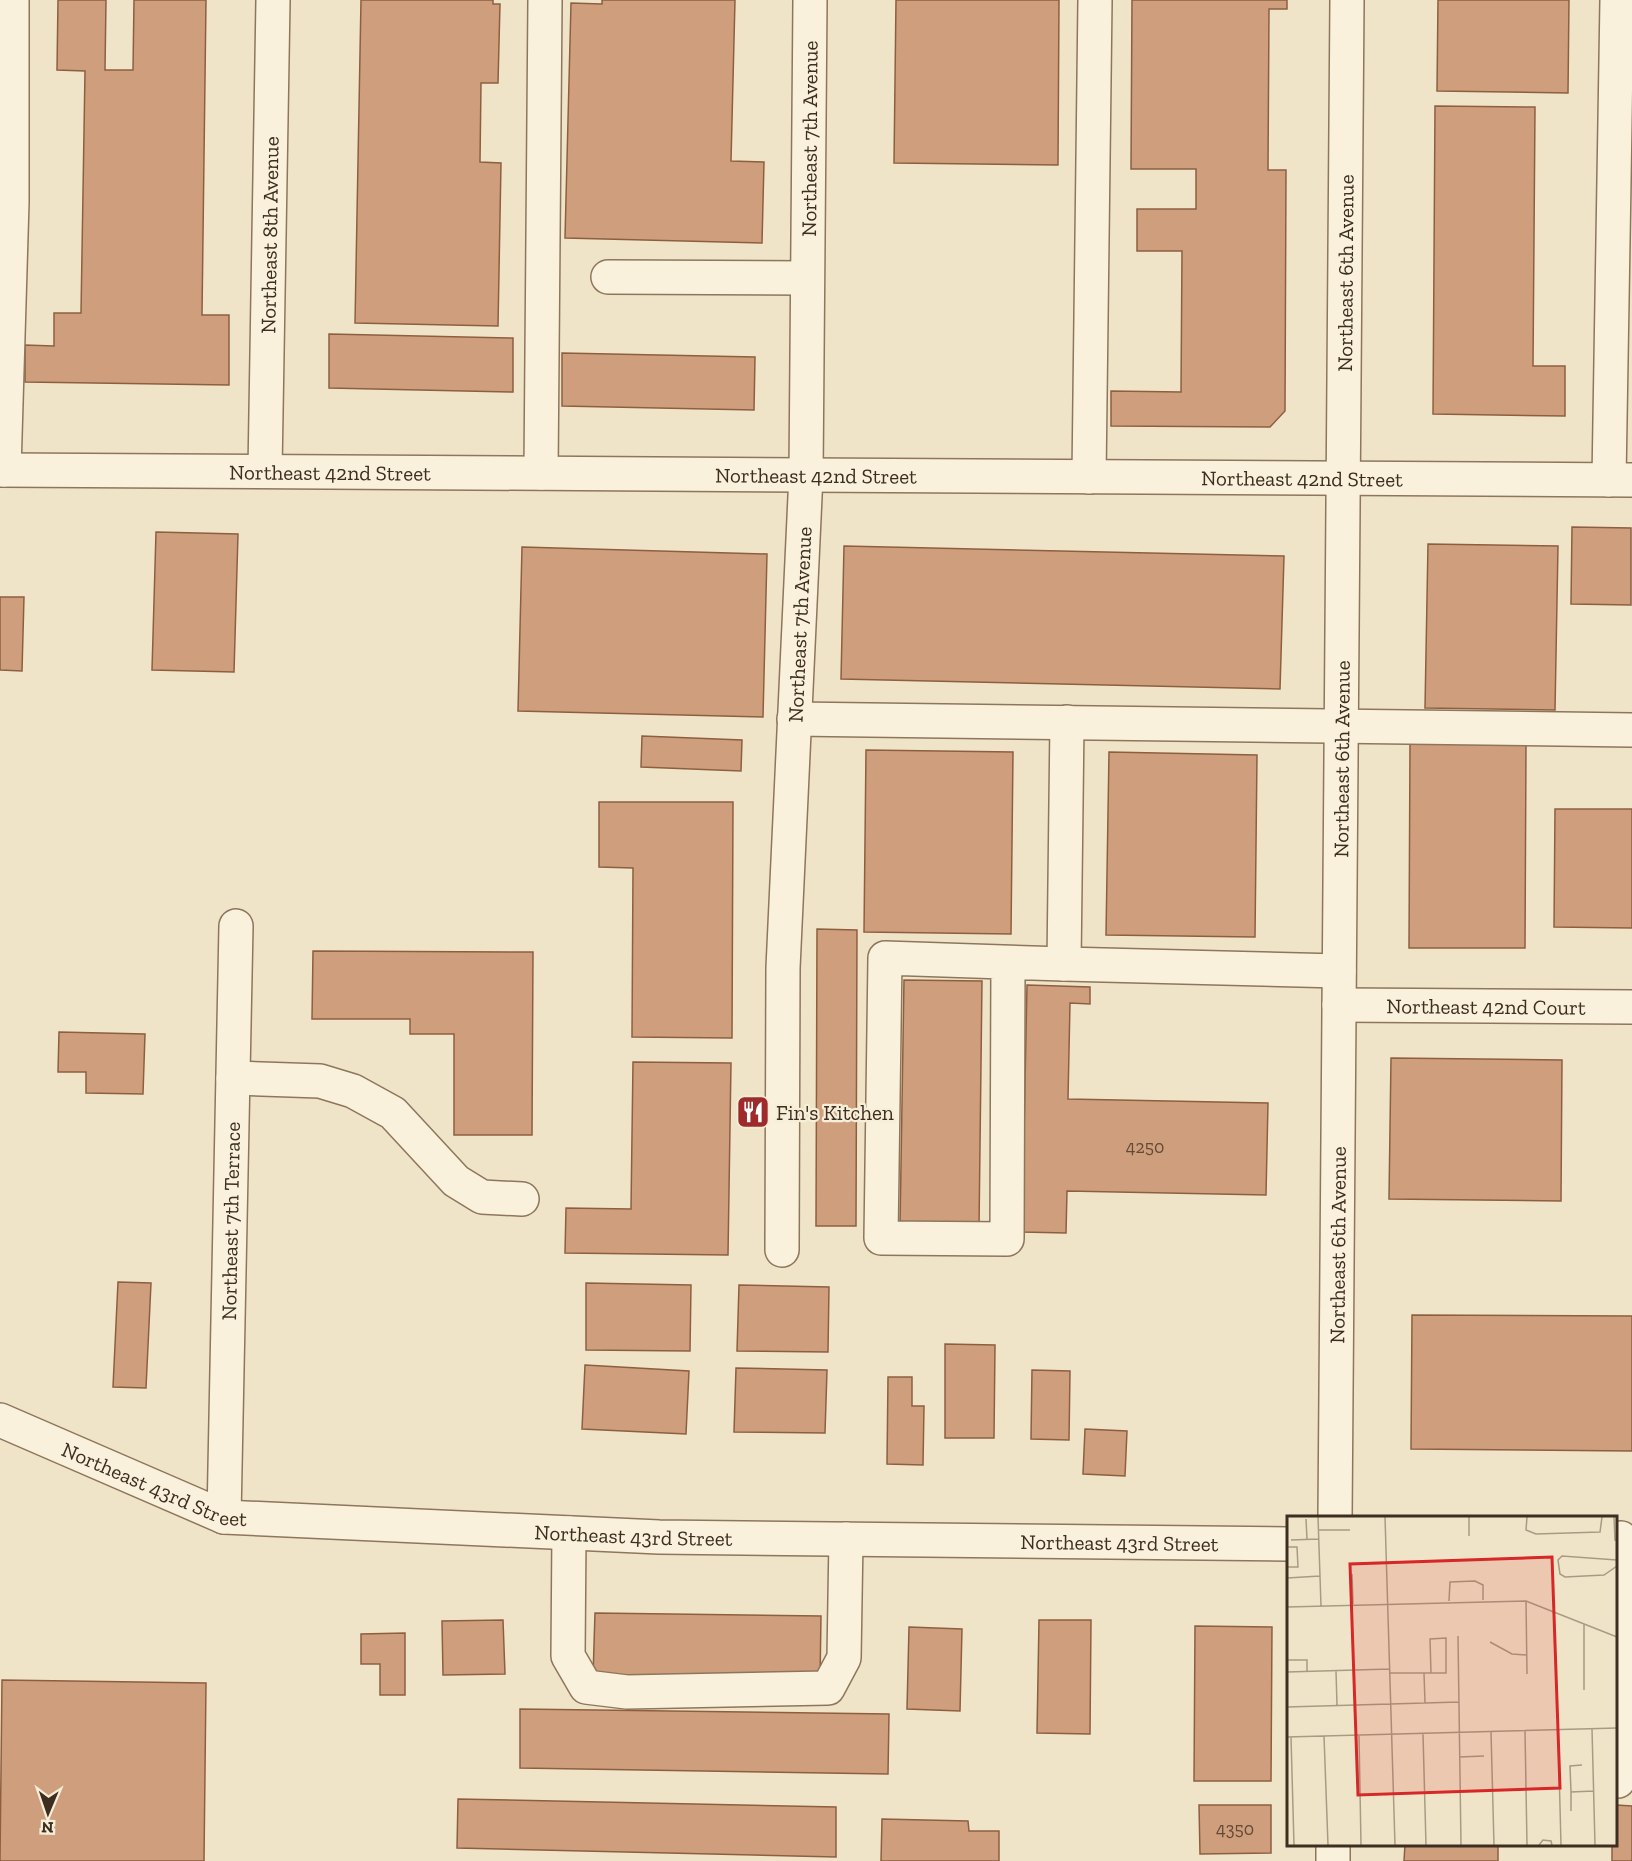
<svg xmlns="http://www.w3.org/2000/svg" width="1632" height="1861" font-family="'Zilla Slab',serif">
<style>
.building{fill:#cf9f7d;stroke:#8d5f41;stroke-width:1.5}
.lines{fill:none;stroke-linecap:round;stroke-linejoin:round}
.minor-casing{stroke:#8d765c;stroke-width:36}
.minor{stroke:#faf1dc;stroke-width:33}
.labels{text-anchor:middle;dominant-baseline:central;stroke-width:4.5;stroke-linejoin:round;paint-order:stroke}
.number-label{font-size:18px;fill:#624a37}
.street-label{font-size:21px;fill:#3d2e20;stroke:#f7eed8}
.poi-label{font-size:21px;fill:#3d2e20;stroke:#f7eed8;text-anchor:start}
.inset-road{fill:none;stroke:#a89b85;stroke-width:1.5}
.view{fill:#d62828;fill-opacity:0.15;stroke:#d62828;stroke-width:3}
.inset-edge{fill:none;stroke:#3d2e20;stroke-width:3}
</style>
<rect width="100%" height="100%" fill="#f0e4c8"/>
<path class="building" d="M58,0H106L105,70H133L134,0H206L202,315H229V385L25,382V345L54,346V313H81L85,71L57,70Z
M361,0H493V4H500L498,83H481L480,162L501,163L498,326L355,323Z
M602,0H735L731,161L764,162L762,243L565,238L571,3L602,4Z
M896,0H1059L1058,165L894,163Z
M1132,0H1287V9H1269L1268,170H1286L1285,411L1270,427L1111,426V391L1181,392L1182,251H1137V209H1196V169H1131Z
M1438,0H1569L1568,93L1437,91Z
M1435,106L1535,107L1533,366H1565V416L1433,414Z
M329,334L513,338V392L329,388Z
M562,353L755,357L754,410L562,406Z
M1572,527L1631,528V605L1571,604Z
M156,532L238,534L234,672L152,670Z
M1428,544L1558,546L1555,710L1425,708Z
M844,546L1284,556L1280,689L841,679Z
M522,547L767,554L763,717L518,711Z
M0,597H24L22,671L0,670Z
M642,736L742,740L741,771L641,767Z
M1410,743H1526L1525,948H1409Z
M866,750L1013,752L1011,934L864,932Z
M1109,752L1257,755L1255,937L1106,935Z
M599,802H733L732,1038L632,1037L633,868L599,867Z
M1555,809H1632V928L1554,927Z
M817,929L857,930L856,1226H816Z
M313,951L533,952L532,1135H454V1034H410V1019H312Z
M904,980L982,981L979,1228L900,1227Z
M1027,985L1090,987V1004L1070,1003L1068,1099L1268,1103L1266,1195L1067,1191L1066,1233L1022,1232Z
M59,1032L145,1034L143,1094L86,1093V1072H58Z
M1391,1058L1562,1060L1561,1201L1389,1199Z
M633,1062L731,1063L728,1255L565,1253L566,1208L631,1209Z
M118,1282L151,1283L146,1388L113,1387Z
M586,1283L691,1285L690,1351L586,1350Z
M739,1285L829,1287L828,1352L737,1351Z
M1412,1315L1632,1316V1451L1411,1449Z
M945,1344L995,1345L994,1438H945Z
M585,1365L689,1371L686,1434L582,1429Z
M736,1368L827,1370L825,1433L734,1432Z
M1032,1370L1070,1371L1069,1440L1031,1439Z
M888,1377H912V1406H924L923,1465L887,1464Z
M1085,1429L1127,1431L1125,1476L1083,1474Z
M595,1613L821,1616L820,1680L593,1677Z
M503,1620L505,1674L443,1675L442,1621Z
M1039,1620H1091L1090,1734L1037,1733Z
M1195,1626L1272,1627L1271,1781H1194Z
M909,1627L962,1629L960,1711L907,1709Z
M405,1633V1695H380V1664H361V1634Z
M2,1680L206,1683L204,1861H0Z
M520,1709L889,1714L888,1774L520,1768Z
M458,1799L836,1807V1857L457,1848Z
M1199,1805H1271V1853L1200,1854Z
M1616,1805L1632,1806V1861H1612V1844H1616Z
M882,1819L968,1821L969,1831H999V1861H881Z
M1405,1844H1498V1861H1404Z"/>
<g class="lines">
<g class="minor-casing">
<g id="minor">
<path d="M608,277L807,278"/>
<path id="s1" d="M0,470L1632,480"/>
<path d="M4,470L12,202V0"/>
<path id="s2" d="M265,471L273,0"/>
<path d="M541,473L545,0"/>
<path d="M1089,477L1095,0"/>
<path d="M1609,480L1617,0"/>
<path d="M794,719L1632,730"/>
<path d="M1067,722L1064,964L1339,971"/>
<path d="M1008,963L1007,1239L881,1238L885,958L1064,964"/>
<path id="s3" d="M1339,1005L1632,1007"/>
<path d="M233,1078L320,1081L353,1091L393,1113L456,1181L482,1197L522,1199"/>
<path id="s4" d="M782,1250L783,968L806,475L810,0"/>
<path id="s5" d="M0,1420L224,1517L659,1537L1288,1544"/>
<path id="s6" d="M224,1517L236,926"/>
<path id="s7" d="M1335,1518L1347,0"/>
<path d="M569,1533L568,1656L586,1687L627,1692L828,1688L844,1658L846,1539"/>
<path d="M1618,1781L1621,1538"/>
<path d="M1333,1861V1844"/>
</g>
</g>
<use href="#minor" class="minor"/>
</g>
<defs>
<g id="restaurant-square" transform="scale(1.725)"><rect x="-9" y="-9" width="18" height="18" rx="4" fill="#9e2a2b" stroke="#f7eed8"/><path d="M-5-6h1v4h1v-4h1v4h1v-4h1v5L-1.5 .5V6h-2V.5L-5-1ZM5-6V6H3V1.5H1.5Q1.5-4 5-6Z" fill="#fff"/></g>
</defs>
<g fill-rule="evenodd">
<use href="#restaurant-square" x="753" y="1112"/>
</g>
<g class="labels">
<g class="number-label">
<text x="1145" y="1147">4250</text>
<text x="1235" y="1829">4350</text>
</g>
<g class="street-label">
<text stroke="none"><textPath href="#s4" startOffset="1112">Northeast 7th Avenue</textPath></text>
<text stroke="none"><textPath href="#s2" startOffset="236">Northeast 8th Avenue</textPath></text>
<text stroke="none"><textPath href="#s7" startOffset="1245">Northeast 6th Avenue</textPath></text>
<text stroke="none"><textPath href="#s1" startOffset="330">Northeast 42nd Street</textPath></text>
<text stroke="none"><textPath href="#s1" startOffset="816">Northeast 42nd Street</textPath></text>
<text stroke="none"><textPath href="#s1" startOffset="1302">Northeast 42nd Street</textPath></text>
<text stroke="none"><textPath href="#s4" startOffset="626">Northeast 7th Avenue</textPath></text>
<text stroke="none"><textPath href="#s7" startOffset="759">Northeast 6th Avenue</textPath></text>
<text stroke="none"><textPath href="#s3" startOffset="147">Northeast 42nd Court</textPath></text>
<text stroke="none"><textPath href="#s6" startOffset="296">Northeast 7th Terrace</textPath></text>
<text stroke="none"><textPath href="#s7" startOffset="273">Northeast 6th Avenue</textPath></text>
<text stroke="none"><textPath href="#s5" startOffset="168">Northeast 43rd Street</textPath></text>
<text stroke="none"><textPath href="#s5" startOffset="654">Northeast 43rd Street</textPath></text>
<text stroke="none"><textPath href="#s5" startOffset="1140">Northeast 43rd Street</textPath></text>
</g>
<g class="poi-label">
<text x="776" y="1112">Fin's Kitchen</text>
</g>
</g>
<g transform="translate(1287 1516)">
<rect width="330" height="330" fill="#f0e4c8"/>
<path class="inset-road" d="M31,1L34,90M98,1L108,329M182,1V20M240,1L239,14L249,18L313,16L315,1M327,1L328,25M19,3L20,23M32,14H63M4,24L32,23M0,31H10L11,51H0M330,44L275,40L271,44L273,58L278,61L317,59L330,50M65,58L66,88M0,62L33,60M162,85L163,66L188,65L196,69V84M239,85L240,158M0,91L239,85L330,121M297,108V174M171,120L174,329M203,126L225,138L240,139M0,144H20V156M49,155L50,189M0,156L103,153M103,157H137L138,187M137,157H159V122L143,123L144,157M0,191L172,186M305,213L308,329M271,214L274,329M238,215L240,329M204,216L207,329M136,218L139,329M72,219L74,329M37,220L41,329M0,221L330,212M4,221L7,329M172,241L197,240M284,276L283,250L295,249M284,295V276L307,275M252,329L256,324L264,325L265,329"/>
<path class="view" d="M265,41L273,272L71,279L63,48Z"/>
<rect width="330" height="330" class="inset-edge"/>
</g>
<g transform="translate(48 1813) rotate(182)" stroke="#f7eed8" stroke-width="4.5" paint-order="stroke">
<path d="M0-4.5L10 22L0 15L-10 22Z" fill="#3d2e20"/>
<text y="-9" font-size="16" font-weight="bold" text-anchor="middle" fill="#3d2e20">N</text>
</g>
</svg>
